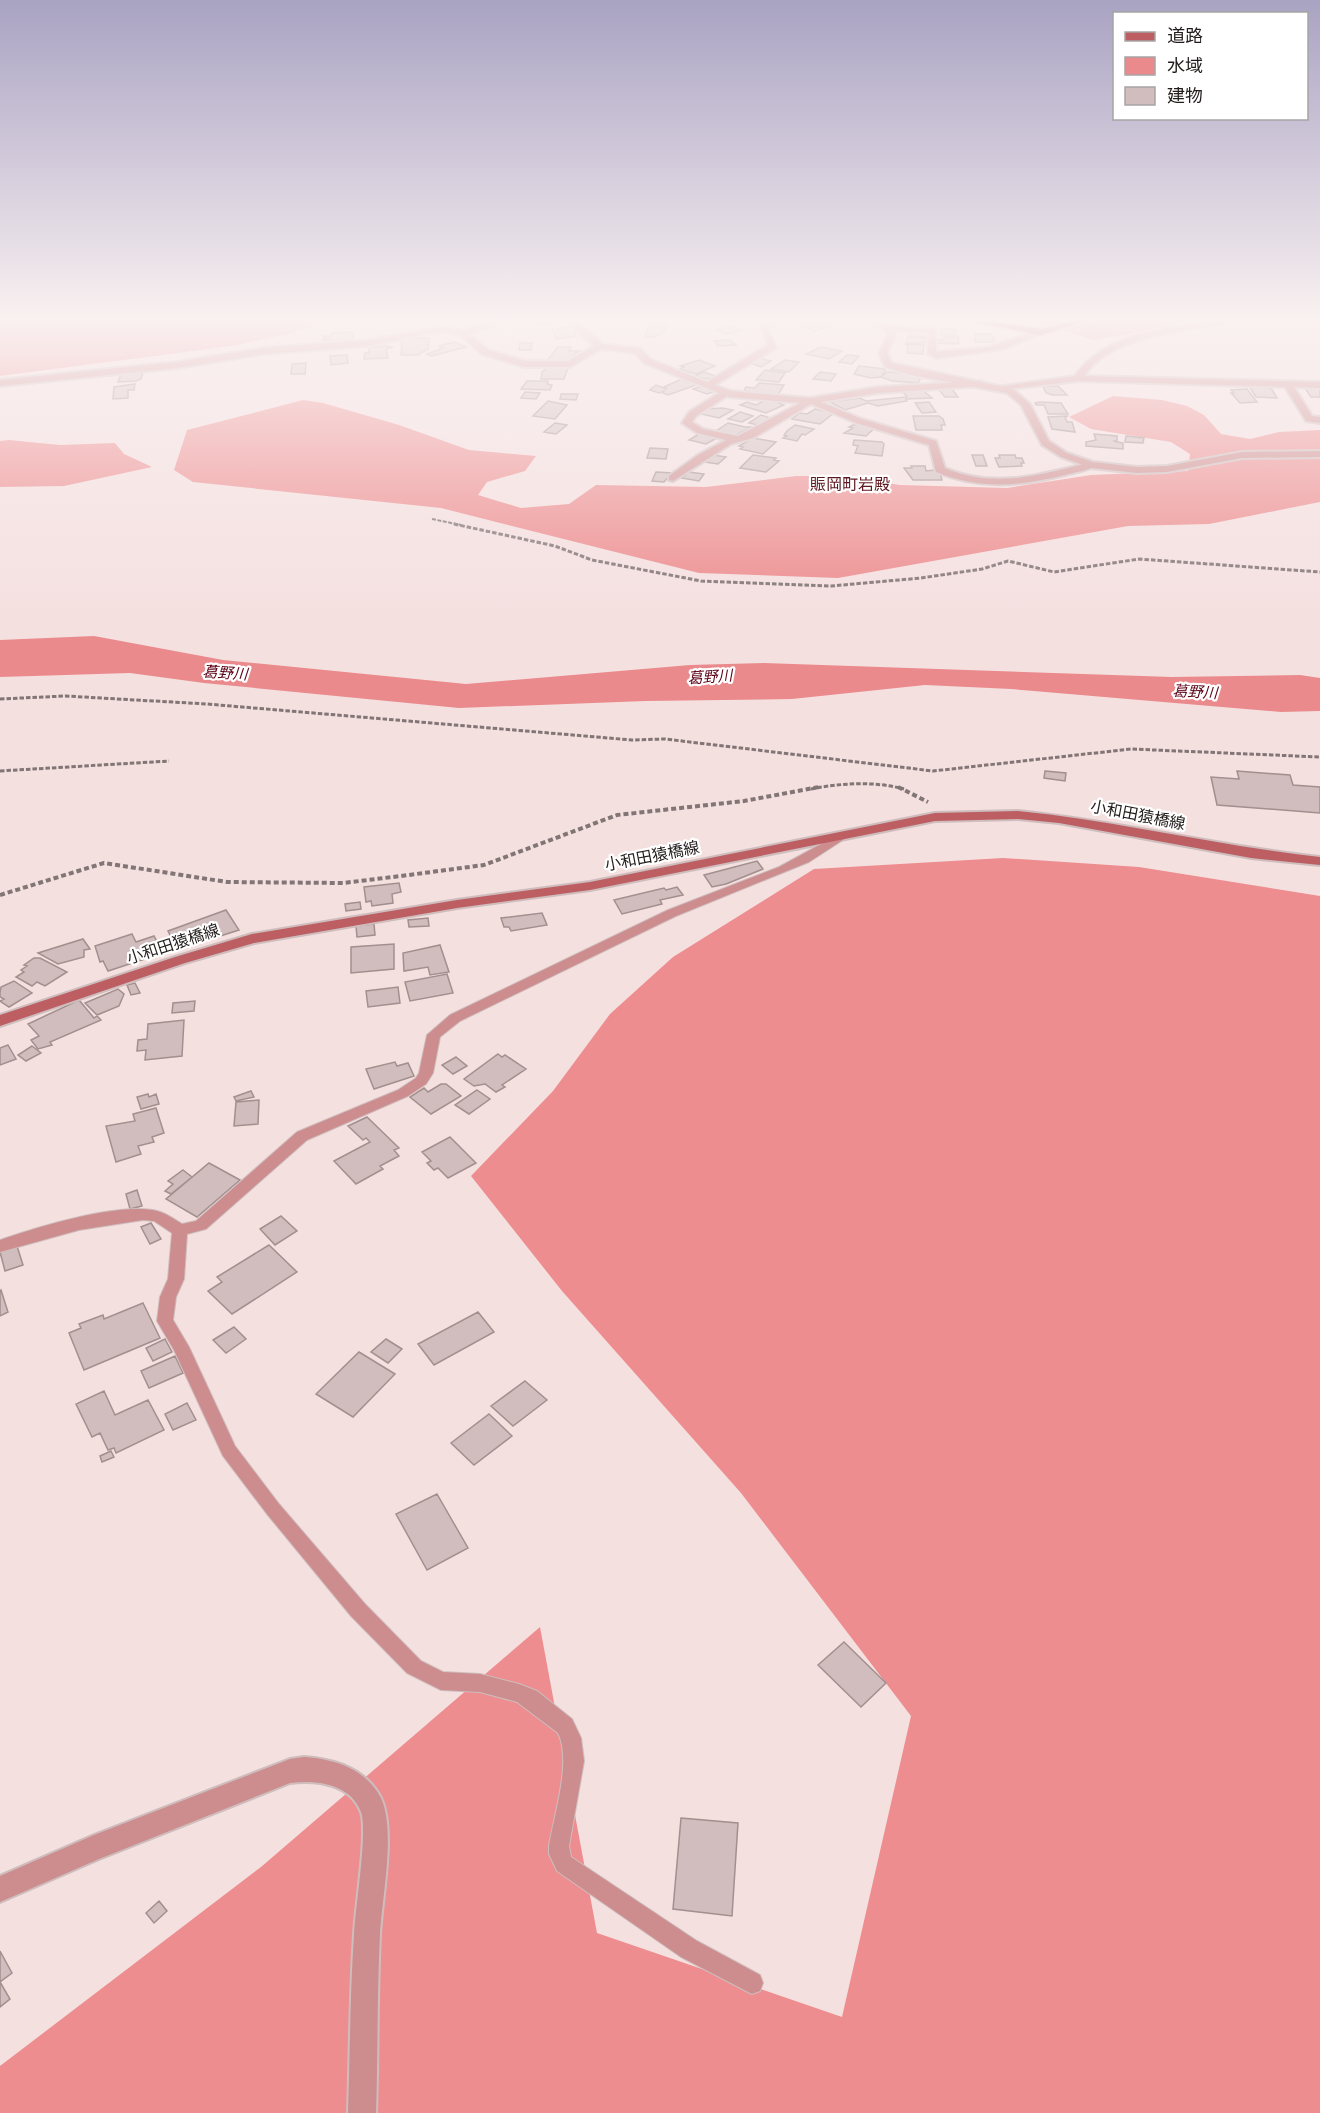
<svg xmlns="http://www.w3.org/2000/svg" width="1320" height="2113" font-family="'Work Sans','Noto Sans JP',sans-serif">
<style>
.forest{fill:#ed8d8f}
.water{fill:#ea8a8c}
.building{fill:#d1bdbd;stroke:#a28f8e;stroke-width:1.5}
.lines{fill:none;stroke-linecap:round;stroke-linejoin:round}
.service-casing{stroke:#cfbdbd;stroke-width:2}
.minor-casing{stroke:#cfbdbd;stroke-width:4}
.tertiary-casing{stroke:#cfbdbd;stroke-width:4}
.secondary-casing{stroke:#cfbdbd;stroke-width:4}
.trunk-casing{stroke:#cfbdbd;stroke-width:4}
.path-far2{stroke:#827575;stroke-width:2;stroke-dasharray:4 1.5;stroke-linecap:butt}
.path-far1{stroke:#827575;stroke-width:3;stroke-dasharray:4.5 2;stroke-linecap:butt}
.path{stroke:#827575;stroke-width:4;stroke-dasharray:5 3;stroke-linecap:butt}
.service{fill:#cd8c8d;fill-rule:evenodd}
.minor{fill:#cd8c8d;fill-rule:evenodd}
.tertiary{fill:#cd8c8d;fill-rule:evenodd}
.secondary{fill:#bc5e62;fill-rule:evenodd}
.trunk{fill:#a41c36;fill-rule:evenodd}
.labels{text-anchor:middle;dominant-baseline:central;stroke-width:4.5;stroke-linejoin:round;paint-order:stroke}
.far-water-label{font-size:15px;font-style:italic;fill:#5b0215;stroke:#fff}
.far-quarter-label{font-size:16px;fill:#5e1920;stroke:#fff}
.street-label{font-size:16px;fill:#231c1c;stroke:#fff}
</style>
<rect width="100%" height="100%" fill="#f5e0e0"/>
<path class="forest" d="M0,319H333L292,333L232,346L0,376Z
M1028,319H1192L1178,325L1094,340Z
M1113,396L1162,400L1187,406L1204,415L1221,434L1250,439L1279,432L1320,430V502L1209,524L1128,526L838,578L699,573L441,508L193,482L174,470L187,430L303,400L323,403L399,425L469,450L536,456L525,471L487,482L478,495L521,508L569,504L596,485L706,487L796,476H843L900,485L1007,488L1091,475L1188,471L1190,454L1171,442L1091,429L1069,417Z
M9,440L60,445L115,443L124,454L152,467L64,486L0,487V441Z
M1003,858L1139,867L1320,896V2113H0V2066L261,1867L540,1627L597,1933L842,2017L911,1716L741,1493L562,1291L471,1176L553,1091L610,1014L673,957L814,869Z"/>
<path class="water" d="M94,636L223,660L466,684L690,665L764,663L1172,677L1300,675L1320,678V711L1281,712L1011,689L925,685L792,699L645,701L459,708L204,683L130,673L0,677V640Z"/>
<path class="building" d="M535,319H556L559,323L536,325Z
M817,320L825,323L835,324L816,331L800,326Z
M650,321L667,322L664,332L655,337H645Z
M733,326L742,330L727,334L716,330Z
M573,327L576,336L556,339L552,329Z
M940,328L956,330V336L941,335Z
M910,331L928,333L927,337L908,336Z
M352,332L354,333L351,342H330V339L323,340L324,336H331V333Z
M975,334H991L995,340L993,342H975Z
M908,337L925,338L927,340L924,343H906Z
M944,337H959L958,344L937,343V339L943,340Z
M429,338L428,349L418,355H401L402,339Z
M731,340L736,345L718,346L714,341Z
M454,342L466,347L432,356L427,354L443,348L439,346Z
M520,343H532L531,350H519Z
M905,344L924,345L923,354L907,353L908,346Z
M388,346L393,347L386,349L388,358L364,359L365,353H369V347Z
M558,347H571L569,351H581L575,353L570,362L547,361Z
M821,347L842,351L829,359L806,354Z
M347,355L348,363L331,365L330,356Z
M847,355L859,356L852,364L839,362Z
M759,358L771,361L761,367L751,363Z
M699,360L715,366L696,374L680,369L684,367L680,366Z
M785,360L799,362L789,372L771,369Z
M306,363L305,374H291L292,364Z
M859,366L886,369L881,377L871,378L854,374Z
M547,368H568L564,379H541L542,372Z
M765,370L785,373L779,382L756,380Z
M704,372L718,377L705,379L695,376Z
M820,372L836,374L831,381L813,379Z
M887,372L911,374L922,376L918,383L892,381L881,377Z
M143,373L141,379L136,381L118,382L121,374Z
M684,378L689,380L685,381L696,385L668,395L663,393L664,391L659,393L650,390L656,385L667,389L664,387Z
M527,381H548L547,384L552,385L550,390L521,389Z
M759,383L784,385L778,395L744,391L746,387L755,388Z
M135,384L134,390H128V398L113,399L114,387Z
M702,386L716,391L707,394L693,389Z
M1043,386H1058L1067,395H1053L1046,393Z
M1249,386L1271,388L1277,398L1256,397Z
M1305,388H1320V397H1311Z
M952,389L958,397H945L939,390Z
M1247,389L1257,402L1240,403L1231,393H1234L1231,390Z
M924,390H928L925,392L932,398L906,399L907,401L878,406L868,403L845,410L830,402L860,398L866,401L907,397L902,391Z
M525,392L540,393L536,399L521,398Z
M561,395V394H578L576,400L560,399Z
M768,399L784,405L766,413L740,405L747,402L756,405Z
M548,401L567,405L555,419L533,416Z
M929,402L936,412L922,413L915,403Z
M1040,402L1061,403L1068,414H1048L1044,405H1036L1035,403Z
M722,408L733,410L719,418L701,414L708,409Z
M815,409L834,413L820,424L792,419L799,413L807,414Z
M740,412L753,416L742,422L728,419Z
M761,415L773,419L762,426L749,423Z
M913,416H939L943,419L945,425H941L942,430H916Z
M1068,416L1065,417L1067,422H1072L1075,432L1052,429L1048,417Z
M555,423L567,425L556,434L544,432Z
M728,423L745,427H752L736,435L716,431Z
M861,424L876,427L866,436L844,433L853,428L849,427L853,425Z
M795,425L814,429L805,435L802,434L797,441L783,438L787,436L784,435L787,431Z
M699,434L717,438L706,444L689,440Z
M1094,434L1117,436V441H1113L1123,443V449L1086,446V442L1096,440Z
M1126,436L1144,438L1143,443L1125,442Z
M753,438L776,442L763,454L740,449L743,447L739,446Z
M854,440L882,442L884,444L882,456L855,453L858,446L853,445Z
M650,448L668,449L666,459L647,458Z
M713,455L726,457L718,464L705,462Z
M753,455L776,458L774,460L779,461L766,472L740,468Z
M972,455H983L987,466H976Z
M999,455H1015L1016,458H1022L1024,463H1021L1022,466L999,467L995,458H1000Z
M911,466H925L926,471L935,470L940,472L942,480H913L904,468H912Z
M656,472L672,473L664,482L652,481Z
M689,472L704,474L699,481L682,478Z
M1045,771L1066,773L1065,781L1044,778Z
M1237,771L1290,775L1293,785L1320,787V813L1217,805L1211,777L1239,779Z
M757,861L763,869L726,884L712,887L704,875Z
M399,883L401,892L392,894L393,903L372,906L371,901L366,902L364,887Z
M677,887L683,895L660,900L662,904L622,914L614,900L664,888L666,890Z
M360,902L361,909L346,911L345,904Z
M226,910L239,930L217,937L215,933L177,949L168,931Z
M542,913L547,925L511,931L509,927H504L501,918Z
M428,918L429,926L409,927L408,920Z
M374,924L375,935L357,937L356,926Z
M132,934L136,942L154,936L163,953L108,971L103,961L100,962L95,946Z
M83,939L90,949L84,950V957L58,964L38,953Z
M394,944V969L351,973V947Z
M440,945L449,972L430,975L428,967L404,971L403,953Z
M34,958H40L67,972L45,986L37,982L32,986L16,977L24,972L21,970L27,966L24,965Z
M447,974L453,993L410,1001L405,982Z
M14,981L32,993L9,1007L0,1001L4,999L0,997V992L1,987Z
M135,983L140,993L131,995L127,985Z
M398,987L400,1003L368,1007L366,991Z
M118,989L124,994L119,1006L97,1015L85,1003Z
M79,1000L94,1018L97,1016L101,1020L50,1042L52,1045L38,1049L31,1040L39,1036L28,1024Z
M195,1001L194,1011L172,1013L173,1003Z
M184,1020L182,1056L145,1060L146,1050L137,1051L138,1040L147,1039L148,1024Z
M8,1045L16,1059L0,1065V1048Z
M32,1046L41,1053L26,1061L18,1055Z
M498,1054L502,1057L505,1055L526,1069L502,1085L505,1087L496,1092L485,1084L474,1086L464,1079Z
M456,1057L467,1066L453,1074L442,1065Z
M395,1062L397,1066L408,1063L414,1076L374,1089L366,1069Z
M441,1084H446L461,1096L431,1114L410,1097L424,1088L428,1092Z
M477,1090L490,1099L469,1114L455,1105Z
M251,1091L254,1097L236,1101L234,1097Z
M148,1094L149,1097L156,1094L159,1104L141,1109L137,1097Z
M259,1100L258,1124L234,1126L236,1102Z
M156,1108L164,1133L152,1137L154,1142L138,1146L141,1154L116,1162L106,1126L135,1121L133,1114Z
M367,1117L399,1148L394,1150L399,1156L380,1166L383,1169L356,1184L334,1161L370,1142L366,1138L363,1140L348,1126Z
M450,1137L476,1163L448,1178L438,1168L434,1170L427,1163L431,1161L422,1152Z
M209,1163L240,1180L197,1217L166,1199Z
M183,1170L192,1177L171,1194L165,1191L173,1184L168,1181Z
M137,1190L142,1206L130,1209L126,1194Z
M281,1216L297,1231L275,1245L260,1229Z
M151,1223L161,1239L150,1244L141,1227Z
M269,1245L297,1272L232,1314L208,1291L222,1282L217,1277Z
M17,1246L23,1265L5,1271L0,1252Z
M1,1290L8,1312L0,1316V1291Z
M143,1303L160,1338L84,1370L69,1333L81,1328L79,1324L103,1315L104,1319Z
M478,1312L494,1332L434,1365L418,1344Z
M234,1327L246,1339L226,1353L213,1340Z
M165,1339L172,1352L153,1361L146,1348Z
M386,1339L402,1349L388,1363L371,1352Z
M359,1352L395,1374L353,1417L316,1394Z
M175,1356L183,1373L149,1388L141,1371Z
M525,1381L547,1400L513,1426L491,1406Z
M104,1391L115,1415L148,1400L164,1430L116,1453L114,1448L108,1450L100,1433L92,1437L76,1404Z
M187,1403L196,1420L173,1430L165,1414Z
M489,1414L512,1436L474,1465L451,1443Z
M111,1451L114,1457L102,1462L100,1456Z
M437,1494L468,1548L427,1570L396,1514Z
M844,1642L886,1683L861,1707L818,1665Z
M681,1818L738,1823L732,1916L673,1909Z
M159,1901L167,1911L154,1923L146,1913Z
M0,1951L12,1973L0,1982L10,1999L0,2007Z"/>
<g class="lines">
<g class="service-casing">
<path id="service" d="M845,831L851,834L849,836L809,862L676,916L460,1021L440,1037L433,1073L426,1084L408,1096L307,1140L206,1229L187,1234L184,1279L176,1297L173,1320L189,1347L235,1446L279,1504L365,1604L421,1661L443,1672L480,1674L519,1684L537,1691L572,1719L581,1738L584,1761L569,1846L571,1857L697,1941L760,1975L763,1983L760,1991L752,1994L681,1957L557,1871L549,1854V1846C554,1815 572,1761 558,1733L517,1702L480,1692L441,1690L407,1673L351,1616L267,1514L223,1456L174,1350L157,1321L160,1297L168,1279L172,1233L154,1221L143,1220L79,1230L0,1252V1240C38,1227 119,1202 157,1211C166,1213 174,1219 182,1224L196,1221L297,1132L398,1090L416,1078L419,1073L427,1035L450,1015L668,910L779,867Z"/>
</g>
<g class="minor-casing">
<path id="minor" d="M501,319H514L469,334L488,350L525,361H568L594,346L564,319H573L603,344L641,349L650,359L707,382L768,345L760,325L778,319H790L768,328L776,348L715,385L731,391L810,398L878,387L980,381L983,382V386L878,393L821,402L862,419L936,441L945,468C994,489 1041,475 1091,462L1096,465C1088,471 1075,472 1065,475C1020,486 980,490 936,472L929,445L856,423L811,404L753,438L731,444L673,481L669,480V476L698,455L726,440L697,433L682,423L689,412L719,393L644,363L635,353L601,349L570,367H524L482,354L460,335L442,331L368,346L263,354L177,368L0,386V380L177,362L263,348L368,340L442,327L463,330ZM727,396L729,397L800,403L738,436L703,429L692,422L696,416Z
M1220,319H1237C1228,325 1212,325 1201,327C1163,334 1107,341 1084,376L1320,382V388L1294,387L1312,416L1320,417V423L1306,421L1285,387L1078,381L1001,390L997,387L1075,376C1104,332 1172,328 1220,319Z
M888,326L935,329L936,352L990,347L1038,330L1045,332L1003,349L936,358L928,354V333L885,330Z
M304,1757C335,1759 366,1769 381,1798C396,1830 382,1898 380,1934C377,1994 378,2053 376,2113H348C350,2054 350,1994 354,1935C355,1909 368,1831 361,1812C350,1783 315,1780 290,1783L99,1859L0,1902V1876L94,1835L290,1759Z"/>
</g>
<g class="tertiary-casing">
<path id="tertiary" d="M860,319C874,319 888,322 896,334L887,353L892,363L1013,389L1030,404L1049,441L1067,453L1093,462L1137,467L1167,466L1242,452L1320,451V457L1242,458L1167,472L1137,473L1091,468L1061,457L1042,445L1021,405L1007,393L911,375L885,367L879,353L888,334L885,330Z"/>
</g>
<g class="secondary-casing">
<path id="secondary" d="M1018,811C1119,821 1218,846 1320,857V865L1251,858L1059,823L1018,819L935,821L590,890L457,908L254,943L185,963L0,1026V1015L175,957L252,934L457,900L590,882L935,813Z"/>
</g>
<g class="trunk-casing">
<path id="trunk" d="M957,319H977L1041,329L1079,319H1093L1041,335Z"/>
</g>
<path class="path-far2" d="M432,519L461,525"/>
<path class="path-far1" d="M454,524L555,546L592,560L701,581L831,586L921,578L982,569L1008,561L1054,572L1139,559L1320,572
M0,699L65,696L207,704L632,740L665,739L933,771L1131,749L1320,757
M0,771L169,761
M811,789C841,783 875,781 904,789"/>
<path class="path" d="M898,787L928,802
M0,895L104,863L227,882L343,883L401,876L484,865L617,815L744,801L819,787"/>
<use href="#service" class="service"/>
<use href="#minor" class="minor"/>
<use href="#tertiary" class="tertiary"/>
<use href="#secondary" class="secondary"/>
<use href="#trunk" class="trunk"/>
</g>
<linearGradient id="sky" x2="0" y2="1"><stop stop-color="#a9a3c3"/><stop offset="0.52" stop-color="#faf1f1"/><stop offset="1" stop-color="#faf1f1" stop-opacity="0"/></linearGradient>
<rect width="1320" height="615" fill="url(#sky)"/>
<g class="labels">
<g class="far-water-label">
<text transform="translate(225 673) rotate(4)">葛野川</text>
<text transform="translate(710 677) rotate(-4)">葛野川</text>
<text transform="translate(1195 692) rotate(3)">葛野川</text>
</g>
<g class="far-quarter-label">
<text x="850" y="484">賑岡町岩殿</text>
</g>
<g class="street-label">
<text transform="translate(1138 815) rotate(11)">小和田猿橋線</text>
<text transform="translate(652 856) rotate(-11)">小和田猿橋線</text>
<text transform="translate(173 944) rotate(-18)">小和田猿橋線</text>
</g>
</g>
<rect x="1113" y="12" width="195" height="108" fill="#ffffff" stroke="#a7a4a4" stroke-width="1.5"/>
<rect x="1125" y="32" width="30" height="9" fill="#bc5e62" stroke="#a7a4a4" stroke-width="1.5"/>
<text x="1167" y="42" font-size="18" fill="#231c1c">道路</text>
<rect x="1125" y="57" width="30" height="18" fill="#ea8a8c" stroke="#a7a4a4" stroke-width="1.5"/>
<text x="1167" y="72" font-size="18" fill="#231c1c">水域</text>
<rect x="1125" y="87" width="30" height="18" fill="#d1bdbd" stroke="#a7a4a4" stroke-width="1.5"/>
<text x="1167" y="102" font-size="18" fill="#231c1c">建物</text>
</svg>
